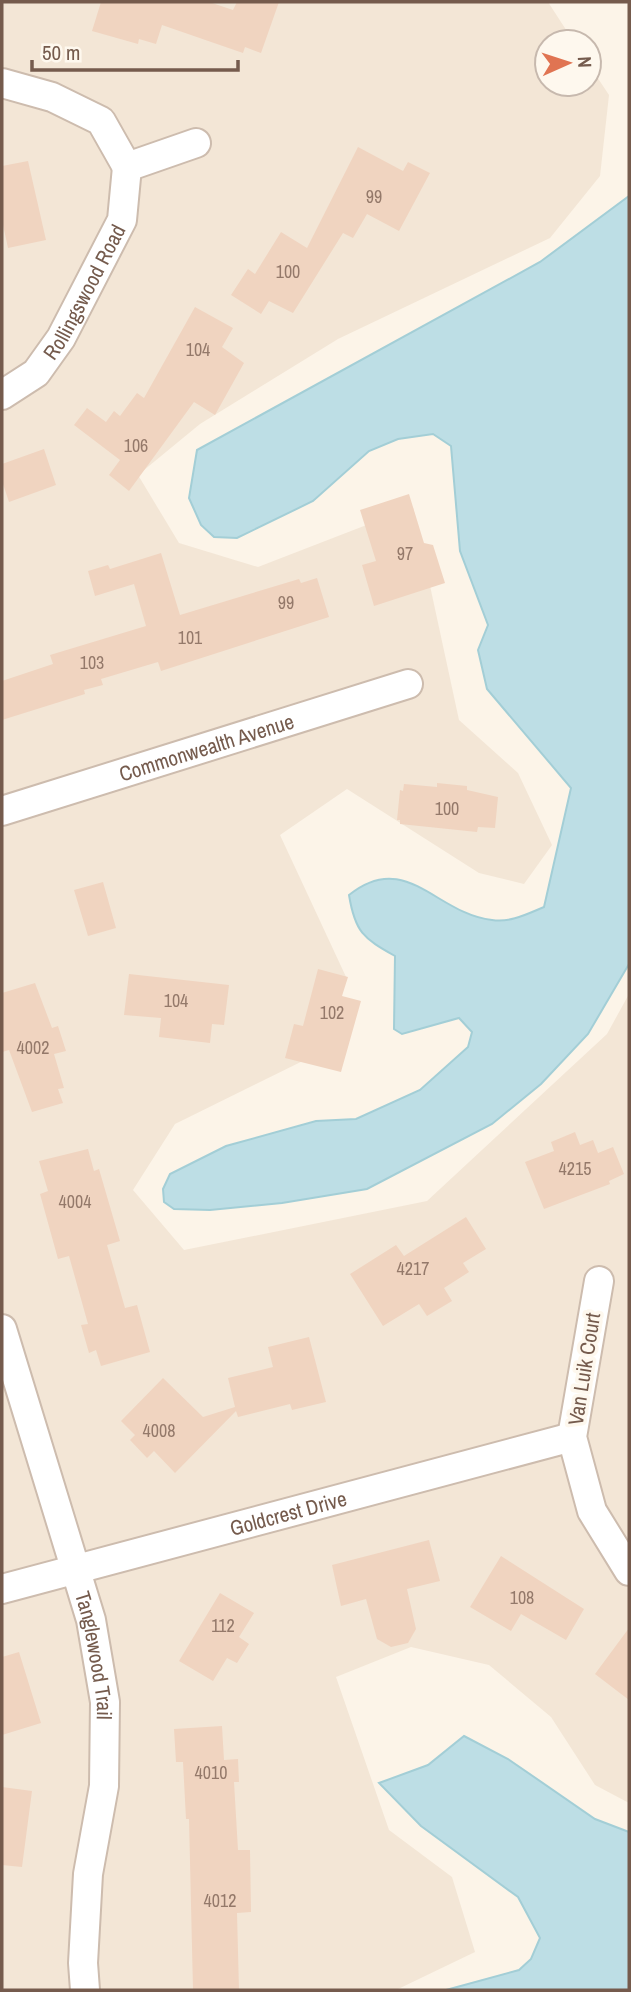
<svg xmlns="http://www.w3.org/2000/svg" width="631" height="1992" font-family="'Archivo Narrow',sans-serif">
<style>
.residential{fill:#f3e6d6}
.water{fill:#bddee5;stroke:#a3ced6;stroke-width:2}
.building{fill:#f0d4c0}
.lines{fill:none;stroke-linecap:round;stroke-linejoin:round}
.minor-casing{stroke:#cdbcae;stroke-width:32}
.minor{stroke:#fff;stroke-width:28}
.labels{text-anchor:middle;dominant-baseline:central;stroke-width:7;stroke-linejoin:round;paint-order:stroke}
.number-label{font-size:18px;fill:#94796a}
.street-label{font-size:21px;fill:#755b4d;stroke:#fef8ee}
</style>
<rect width="100%" height="100%" fill="#fcf4e8"/>
<path class="residential" d="M2,2H548L574,42H547V84H589V65L609,95L600,176L550,238L338,339L200,424L138,475L179,543L258,567L413,507L459,720L518,773L552,845L524,884L479,873L347,789L280,835L347,979L319,1053L175,1124L133,1190L184,1250L427,1201L607,1034L629,994V1803L595,1785L551,1717L489,1665L411,1647L336,1677L389,1830L452,1877L475,1952L396,1990H2Z"/>
<path class="water" d="M629,196V964L588,1034L541,1084L492,1124L367,1189L282,1203L210,1210L174,1209L164,1202L163,1189L170,1174L226,1146L316,1121L356,1119L420,1090L468,1047L472,1032L459,1018L402,1034L394,1029L395,956C363,938 355,932 349,895C406,849 436,914 492,920C510,923 527,914 544,907L571,788L487,689L478,650L488,625L460,551L451,446L433,434L398,439L369,451L313,501L237,538L214,537L201,525L189,498L197,450L540,262Z
M464,1736L508,1759L595,1819L629,1832V1990H446L519,1970L531,1959L540,1938L518,1897L421,1826L379,1783L428,1765Z"/>
<path class="building" d="M101,2H209L233,10L237,2H279L261,53L245,47L243,53L162,25L156,44L139,39L138,44L92,31Z
M358,147L403,171L408,162L430,173L399,231L367,214L353,238L343,233L293,313L269,301L261,314L231,295L248,269L255,274L281,232L307,248Z
M28,161L46,240L8,248L2,220V166Z
M195,307L233,328L222,347L244,363L215,415L194,402L129,491L109,475L120,460L74,425L87,408L106,422L114,411L120,416L137,393L144,398Z
M44,449L56,485L9,502L2,481V464Z
M409,494L424,543L433,545L445,583L374,606L362,565L376,561L360,510Z
M161,553L180,615L299,579L301,583L317,578L329,617L161,671L158,662L101,679L103,685L84,690L85,694L2,720V681L53,664L50,655L146,626L134,584L95,596L88,571L108,565L110,569Z
M437,783L467,786V790L498,797L495,828L478,827L477,832L400,824V820H397L400,790L403,791L404,784L437,787Z
M103,882L116,928L88,936L74,890Z
M318,969L348,977L342,996L361,1001L341,1072L285,1058L294,1024L303,1026Z
M129,974L229,985L224,1025L212,1024L210,1043L159,1037L161,1018L124,1015Z
M35,983L52,1028L58,1026L66,1051L54,1054L64,1088L58,1089L63,1103L32,1112L9,1050L2,1052V993Z
M575,1132L580,1145L593,1140L598,1153L613,1147L624,1174L609,1181L610,1184L544,1209L525,1162L554,1151L551,1142Z
M88,1149L94,1171L99,1169L120,1241L107,1245L125,1308L137,1305L150,1352L101,1366L96,1350L89,1353L81,1325L88,1324L69,1256L58,1259L40,1194L48,1191L39,1161Z
M466,1217L486,1249L463,1263L469,1272L444,1288L452,1301L427,1316L419,1304L383,1326L350,1274L396,1245L404,1256Z
M309,1337L326,1402L292,1410L290,1404L238,1417L236,1411L175,1473L154,1451L147,1458L130,1440L135,1435L121,1421L163,1378L203,1417L235,1407L228,1378L273,1367L268,1347Z
M429,1540L440,1581L407,1589L416,1629L408,1643L391,1647L377,1639L366,1599L341,1606L332,1565Z
M501,1556L584,1609L566,1640L521,1614L511,1631L470,1607Z
M220,1593L254,1613L239,1637L249,1644L237,1663L227,1658L213,1681L179,1661Z
M629,1628V1700L595,1674Z
M19,1652L41,1723L2,1735V1657Z
M222,1726L224,1760L238,1759L239,1782H234L238,1850H250L251,1912L237,1913L239,1990H193L189,1819H186L183,1762H176L174,1729Z
M2,1787L32,1791L22,1867L2,1865Z"/>
<g class="lines">
<g class="minor-casing">
<g id="minor">
<path d="M2,83L52,97L101,121L127,167"/>
<path d="M127,167L196,143"/>
<path id="s1" d="M2,395L36,373L61,338L122,220L127,167"/>
<path id="s2" d="M2,811L408,684"/>
<path d="M599,1281L572,1437L592,1511L629,1571"/>
<path id="s3" d="M2,1329L91,1620L105,1702L104,1786L88,1874L83,1963L85,1990"/>
<path id="s4" d="M2,1589L572,1437"/>
</g>
</g>
<use href="#minor" class="minor"/>
</g>
<g class="labels">
<g class="number-label">
<text x="374" y="196">99</text>
<text x="288" y="271">100</text>
<text x="198" y="349">104</text>
<text x="136" y="445">106</text>
<text x="405" y="553">97</text>
<text x="286" y="602">99</text>
<text x="190" y="637">101</text>
<text x="92" y="662">103</text>
<text x="447" y="808">100</text>
<text x="176" y="1000">104</text>
<text x="332" y="1012">102</text>
<text x="33" y="1047">4002</text>
<text x="575" y="1168">4215</text>
<text x="75" y="1201">4004</text>
<text x="413" y="1268">4217</text>
<text x="159" y="1430">4008</text>
<text x="522" y="1597">108</text>
<text x="223" y="1625">112</text>
<text x="211" y="1772">4010</text>
<text x="220" y="1900">4012</text>
</g>
<g class="street-label">
<text stroke="none"><textPath href="#s1" startOffset="135">Rollingswood Road</textPath></text>
<text stroke="none"><textPath href="#s2" startOffset="214">Commonwealth Avenue</textPath></text>
<text transform="translate(584 1369) rotate(-81)">Van Luik Court</text>
<text stroke="none"><textPath href="#s4" startOffset="296">Goldcrest Drive</textPath></text>
<text stroke="none"><textPath href="#s3" startOffset="340">Tanglewood Trail</textPath></text>
</g>
</g>
<rect width="631" height="1992" fill="none" stroke="#755b4d" stroke-width="7"/>
<g transform="translate(568 63) rotate(87)"><circle r="33" fill="#fef8ee" stroke="#c7b9ae" stroke-width="2"/>
<path d="M0-5L12 26L0 18L-12 26Z" fill="#e07452"/>
<text y="-10" font-size="19" font-weight="bold" text-anchor="middle" fill="#755b4d">N</text>
</g>
<path d="M32 60v10h206v-10" fill="none" stroke="#755b4d" stroke-width="3.5"/>
<text x="42" y="60" font-size="21" fill="#755b4d" stroke="#fef8ee" stroke-width="5" paint-order="stroke">50 m</text>
</svg>
